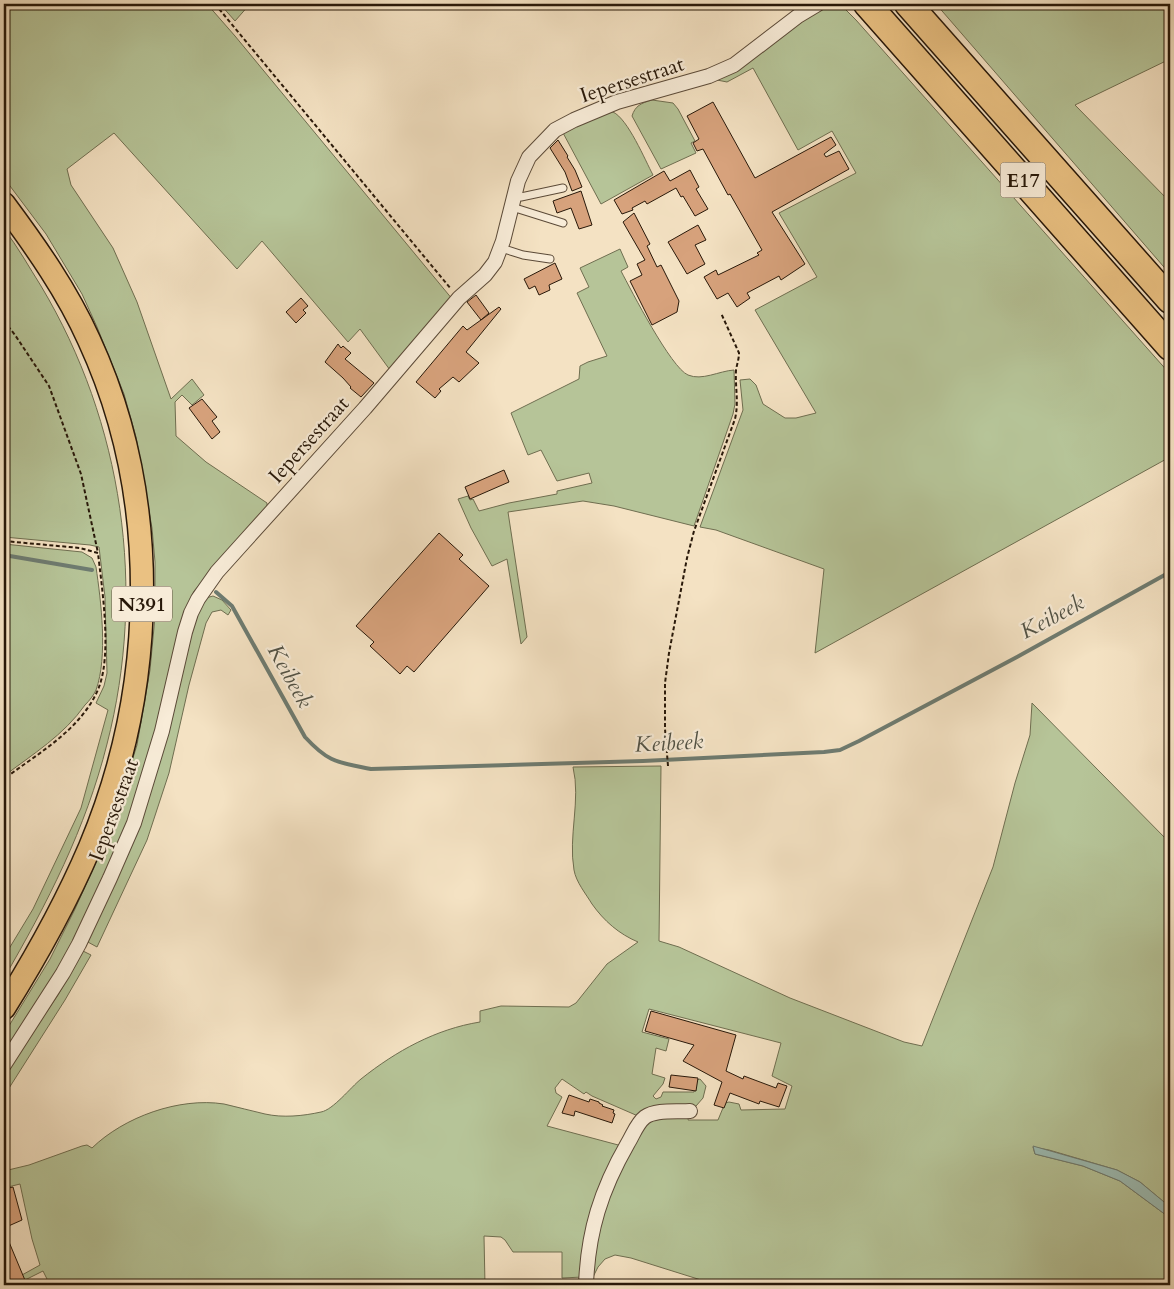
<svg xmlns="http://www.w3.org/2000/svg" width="1174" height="1289" font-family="Cardo,serif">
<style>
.green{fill:#b6c498;stroke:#6f6e50;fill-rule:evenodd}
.water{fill:#9cbdb5;stroke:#6e7b70}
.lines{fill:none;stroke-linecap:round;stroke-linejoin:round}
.stream{stroke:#6e7b70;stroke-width:4}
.building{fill:#d7a27c;stroke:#281809}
.lane-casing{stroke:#5b4a38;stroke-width:9}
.street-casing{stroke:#5b4a38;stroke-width:16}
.primary-casing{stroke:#281809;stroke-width:25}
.highway-casing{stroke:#281809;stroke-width:29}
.path{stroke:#281809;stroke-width:2;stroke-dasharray:4 2.5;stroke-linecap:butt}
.lane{stroke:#f8ecd8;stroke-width:7}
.street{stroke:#f8ecd8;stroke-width:14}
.primary{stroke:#eac182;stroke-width:22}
.highway{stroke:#eac182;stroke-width:26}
.labels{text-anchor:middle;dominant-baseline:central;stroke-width:4.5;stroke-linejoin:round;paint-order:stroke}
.shield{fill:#f8ecd8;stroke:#665847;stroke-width:1}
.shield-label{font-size:20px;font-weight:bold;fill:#281809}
.street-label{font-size:21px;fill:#281809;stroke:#f8ecd8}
.water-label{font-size:22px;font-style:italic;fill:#515245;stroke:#f8ecd8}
</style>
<rect width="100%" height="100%" fill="#f4e2c3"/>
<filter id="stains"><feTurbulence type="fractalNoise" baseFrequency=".004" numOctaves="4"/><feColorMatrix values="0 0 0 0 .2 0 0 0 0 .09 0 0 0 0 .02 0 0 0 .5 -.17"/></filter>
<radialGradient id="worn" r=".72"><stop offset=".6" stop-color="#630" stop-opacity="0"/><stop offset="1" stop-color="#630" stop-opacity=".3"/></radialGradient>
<path class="green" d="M4,4H207L235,36L453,300L390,370L360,329L348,342L262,241L237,269L114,133L67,169L71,185L113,248L137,302L171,399L192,379L204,395L192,405L182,395L175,402L176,436L206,462L267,503V509L194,591L184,612L170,677L138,799L78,935L4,1060V1034L50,959L75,909L110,831L137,745L150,670L155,617V562L152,528L136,437L124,394L97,327L82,294L46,234L4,178Z
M220,4H250L235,21Z
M829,4H840L856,20L1170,374V457L815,653L824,569L716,530L700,527L743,410L740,380L750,379L756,385L763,404L785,418H796L816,413L755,310L817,277L779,213L856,173L832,131L798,150L753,68L727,82L717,80L729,74L822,6Z
M936,4H1170V59L1075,105L1170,202V274Z
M652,100L673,103L678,109L695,141L691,143L696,153L661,169L632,116C635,106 641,103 652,100Z
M613,112C628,119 645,160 653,175L601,204L562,131L592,117Z
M4,229C18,247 29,267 41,286C123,423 147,589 107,744C86,828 47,904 4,978V957L33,909L81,808L108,710L96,703L104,686L107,673L105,597L99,547L90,545L4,537Z
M620,249L628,267L621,271C631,290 671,368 688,375C702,381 719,371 734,370L735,404L733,414L694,526L614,506L583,501L508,512L527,637L521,644L507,559L492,566L471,528L458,499L468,496L470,500L473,499L479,511L509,503L557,494V491L592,483L589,473L557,481L541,450L528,455L511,413L579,379L580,366L588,362L607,356L577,293L589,287L580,268Z
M4,544L82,552L92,558L96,567C101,601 108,657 96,690C94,695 89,701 85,705C64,735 33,754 4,776Z
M213,596L222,600L231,610L228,615L221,610L212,612L206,623L189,685L169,773L147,840L97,947L86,941L113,882L187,640L200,606L206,598Z
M1032,703L1170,843V1207L1140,1182L1117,1170L1049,1150L1033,1147L1035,1154L1083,1166L1120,1181L1170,1218V1285H717L631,1258L615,1255L605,1259L598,1267L592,1279L591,1285H589V1270L598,1216L606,1193L628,1149L637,1133L645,1124L647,1113L638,1116L592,1096L586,1092L584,1094L562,1079L555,1088L556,1093L562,1097L547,1126L622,1146L605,1180L590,1220L583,1277L562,1278V1252H513L505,1240L501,1237L484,1236L485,1285H50L43,1271L15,1285H4L40,1265L32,1239L20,1184L4,1188V1171L29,1165L82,1146L87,1145L92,1148C124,1117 179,1097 224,1104C238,1107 251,1111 265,1114C283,1118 303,1116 321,1112C333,1110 351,1087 361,1079C396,1051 436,1029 480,1022V1011L501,1006L569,1007L576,1003L607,964L638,942C619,934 604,921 592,904C586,894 576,882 574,870C568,836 581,800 573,767L661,766L659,941L679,947L790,998L904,1042L922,1046L993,867L1015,783L1030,735ZM649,1009L781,1043L772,1076L792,1086L785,1109L741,1110L739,1104L729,1102L725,1103L718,1120H688L689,1114L703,1098L706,1086L700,1079L697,1080L694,1092H663L661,1097L656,1099L653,1096L663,1084L665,1078L652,1074L656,1048L666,1051L669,1039L642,1032Z
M83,951L91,955L65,1000L4,1096V1075L58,995Z"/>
<path class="water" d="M1033,1146L1117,1170L1140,1182L1170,1207V1218L1120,1181L1083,1166L1035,1154Z"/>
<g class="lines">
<path class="stream" d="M4,555L92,570
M216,592L232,606L305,737C329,763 337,762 371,769L643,761L824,752L840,750L859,741L1017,657L1170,572"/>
</g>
<path class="building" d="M713,102L755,178L831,137L836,145L824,154L826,157L839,151L849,169L772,212L805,264L781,280L779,276L747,293L750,298L737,307L728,293L717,299L704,277L716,270L718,275L759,255L757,253L762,250L730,194L728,195L703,149L697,151L693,143L699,139L687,116Z
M558,140L568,156L567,157L575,170L582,187L572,191L565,172L550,148Z
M690,170L699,187L696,189L708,209L695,216L683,196L681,197L676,188L647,204L645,201L632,208L633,210L622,214L614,200L664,171L670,181Z
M581,191L592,225L579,229L571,208L557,213L553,201Z
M634,213L650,244L647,246L657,267L661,265L679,301L677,312L652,325L630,281L642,275L637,264L645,260L623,222Z
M698,225L706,240L695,245L705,264L687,274L668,242Z
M555,263L562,279L549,285L550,290L539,295L535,286L529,289L524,279Z
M476,295L489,313L481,320L467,302Z
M301,298L308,306L303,310L306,313L296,323L286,312Z
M499,307L501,309L466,352L479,363L459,382L453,377L439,389L441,391L435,398L416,382L463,326L467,330Z
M338,344L341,348L343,346L351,353L345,359L374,383L361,397L350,388L351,387L343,378L325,362Z
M202,399L217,417L212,421L220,432L212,439L189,408Z
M504,470L509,482L470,499L465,487Z
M439,533L463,555L459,559L489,586L414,672L407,666L400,674L370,646L374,642L356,626Z
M651,1011L736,1035L726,1071L743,1079L744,1076L776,1088L778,1083L787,1086L779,1107L760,1101L759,1104L730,1093L724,1108L714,1105L722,1082L683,1061L694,1045L645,1031Z
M671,1075L698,1078L696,1091L669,1087Z
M569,1095L589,1102L590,1099L599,1102V1103L603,1105L602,1106L614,1110L613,1113L615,1114L612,1123L575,1111L574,1116L562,1113Z
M13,1187L22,1220L4,1228V1189Z
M4,1230L27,1285H4Z"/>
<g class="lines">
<g class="lane-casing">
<path id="lane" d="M514,196L521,197L563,188
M512,207L563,223
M501,248L523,255L550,259"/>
</g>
<g class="street-casing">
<path id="street" d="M4,1065L63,973L79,944L110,878L134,823L162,731L185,632L191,613L198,599L217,572L244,542L365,408L459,298L485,275L495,262L503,241L518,181L529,157L555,130L574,120L617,102L709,76L734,65L798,16L818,4
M586,1285C588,1231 601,1190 628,1143C633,1135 637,1123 645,1117C656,1109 677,1112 690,1111"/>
</g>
<g class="primary-casing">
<path id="primary" d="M4,204C36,247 67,291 89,340C162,498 157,688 90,847C66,903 36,957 4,1008"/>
</g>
<g class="highway-casing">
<path id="highway" d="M867,4L1170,347
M908,4L1170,300"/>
</g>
<path class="path" d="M215,4L451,289
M4,321L15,335L49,386L81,474L98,553
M4,541L80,548L98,553C102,589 112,653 99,687C95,698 87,710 79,719C58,743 29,760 4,779
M668,766L665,729V683L669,653L687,558L694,531L735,419C739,402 735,387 736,370C737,364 739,359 739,353L721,313"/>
<use href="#lane" class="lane"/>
<use href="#street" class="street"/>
<use href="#primary" class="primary"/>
<use href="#highway" class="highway"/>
</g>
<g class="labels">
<g class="shield">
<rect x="1000.5" y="162.5" width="45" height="35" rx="4"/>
<rect x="112" y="586.5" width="60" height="35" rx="4"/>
</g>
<g class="shield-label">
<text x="1023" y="180">E17</text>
<text x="142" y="604">N391</text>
</g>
<g class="street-label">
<text transform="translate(632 80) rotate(-18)">Iepersestraat</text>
<text transform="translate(309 440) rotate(-48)">Iepersestraat</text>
<text transform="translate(114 810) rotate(-70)">Iepersestraat</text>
</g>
<g class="water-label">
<text transform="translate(1052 617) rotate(-28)">Keibeek</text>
<text transform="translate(290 676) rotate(61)">Keibeek</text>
<text transform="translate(669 743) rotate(-3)">Keibeek</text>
</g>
</g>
<rect width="1174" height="1289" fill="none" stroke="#f4e2c3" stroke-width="20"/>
<rect x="5" y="5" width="1164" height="1279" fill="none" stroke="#281809" stroke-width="2.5"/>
<rect x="10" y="10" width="1154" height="1269" fill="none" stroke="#281809"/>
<rect width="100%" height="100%" filter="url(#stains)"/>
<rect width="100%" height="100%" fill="url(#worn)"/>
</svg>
